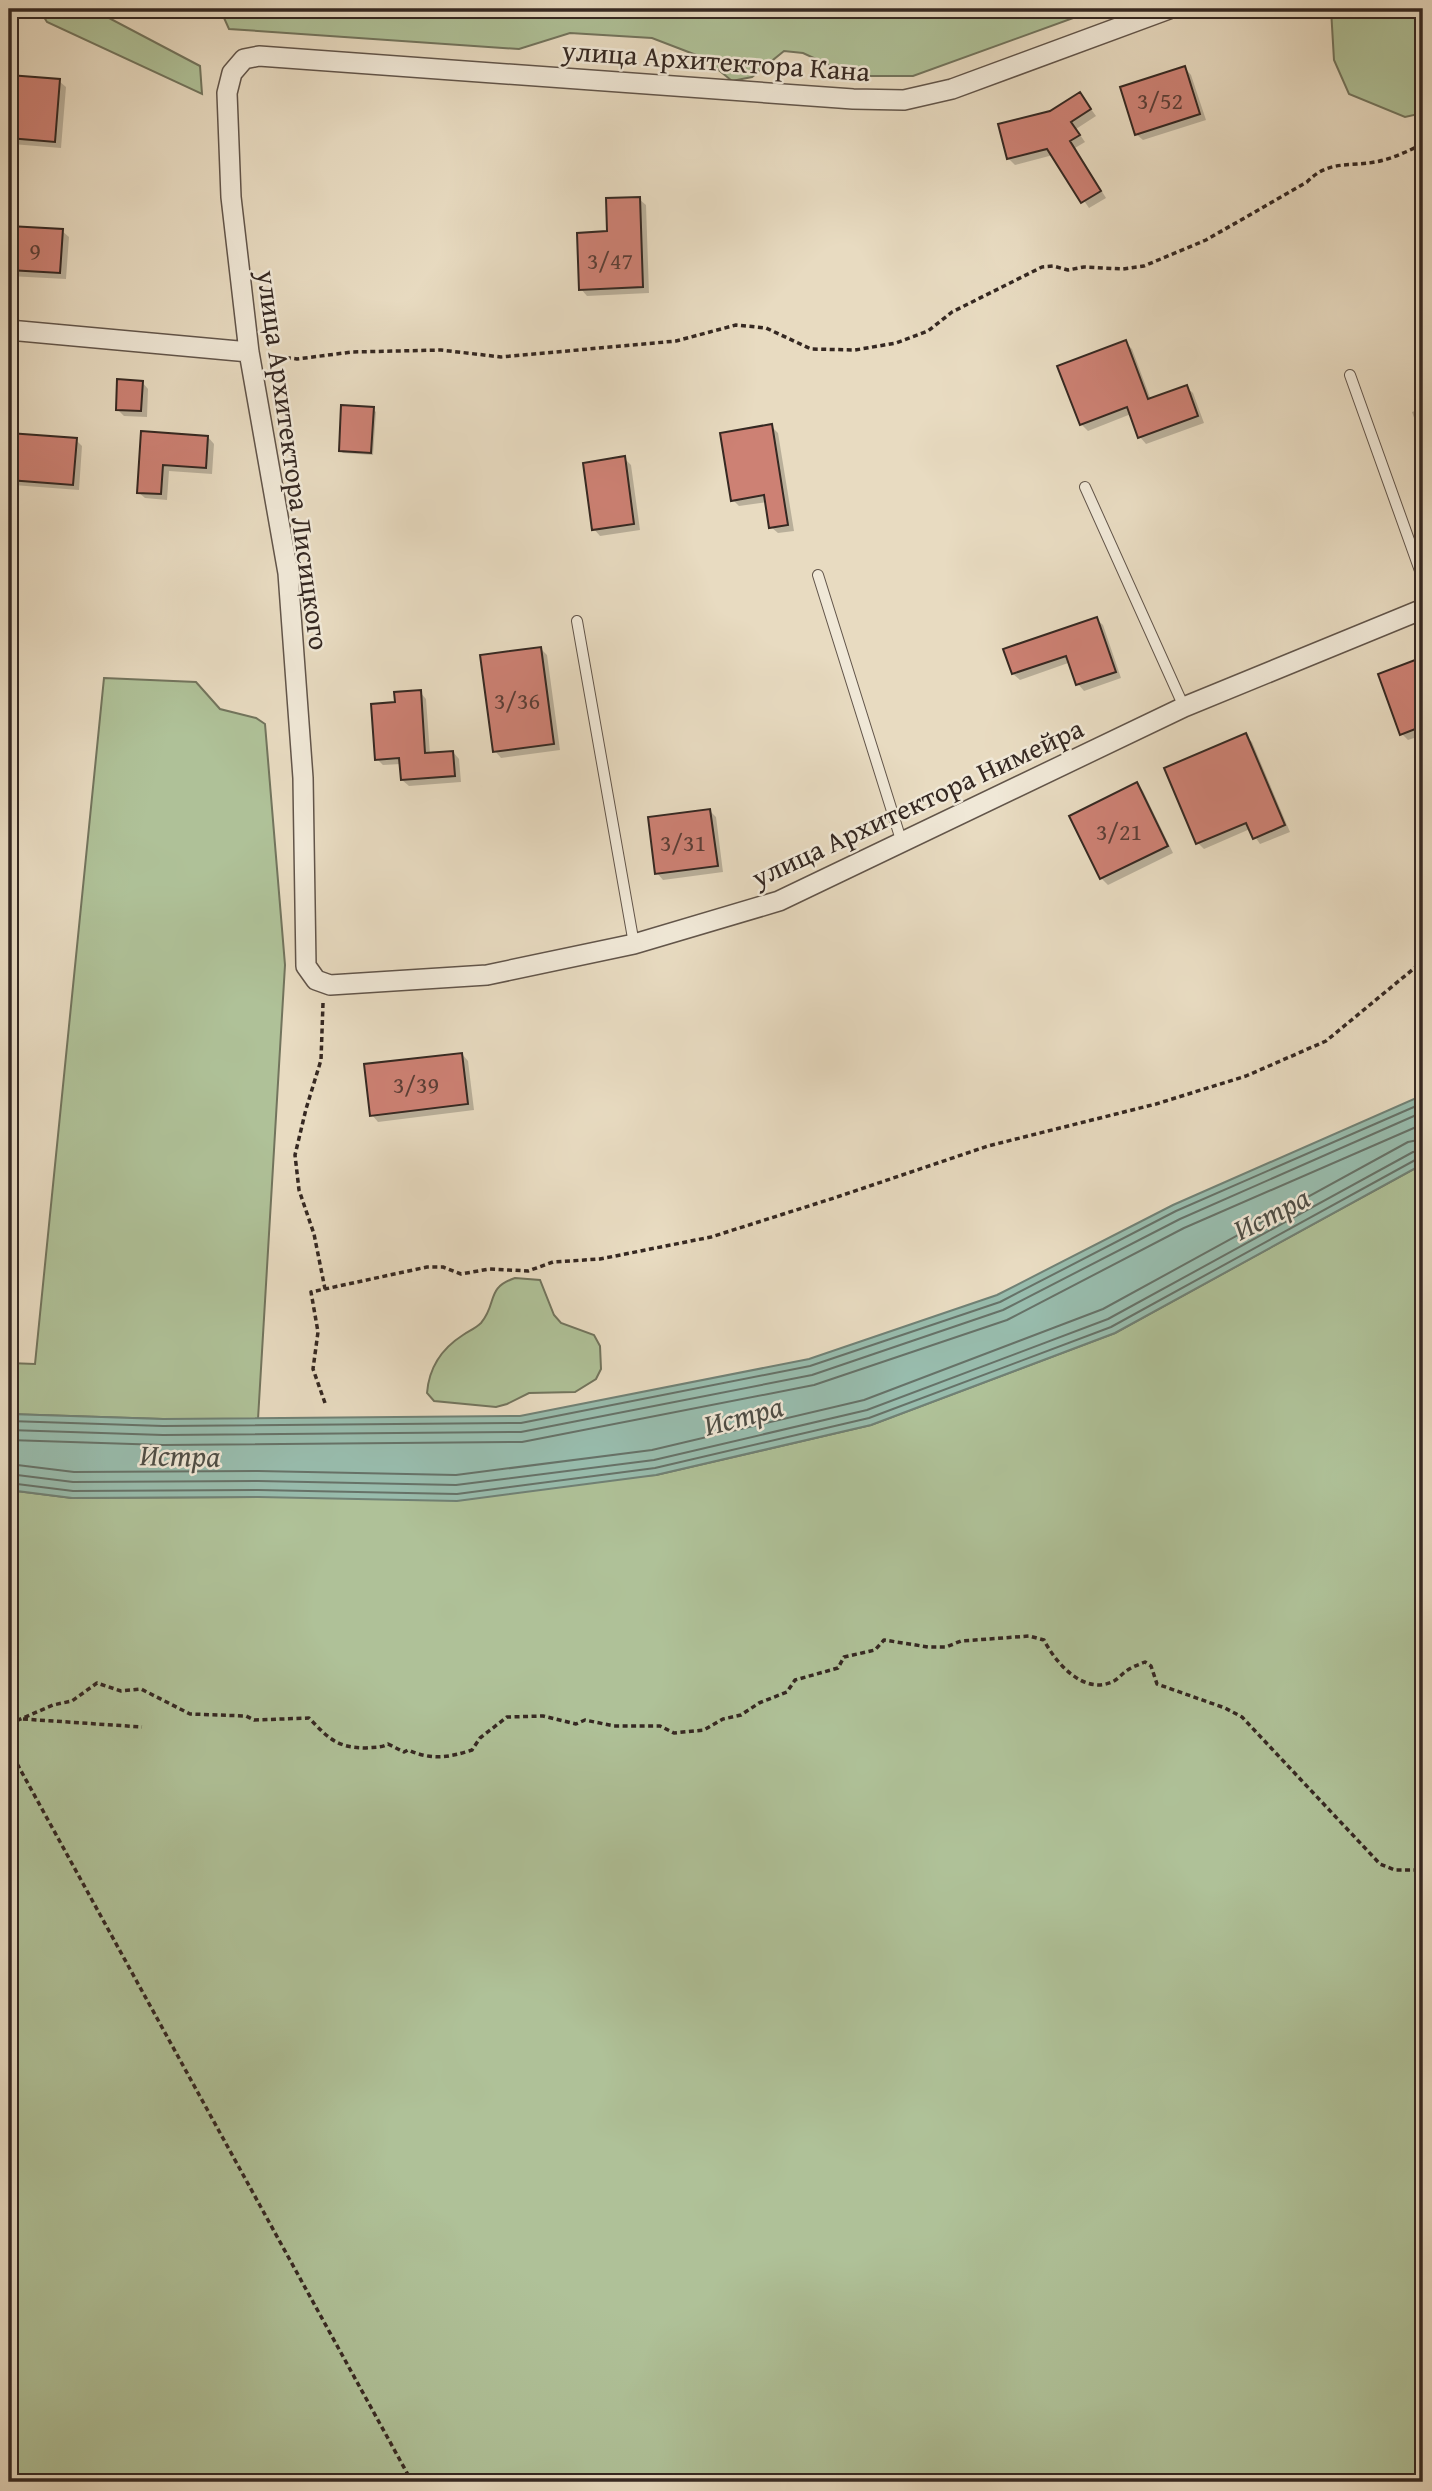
<svg xmlns="http://www.w3.org/2000/svg" width="1432" height="2491" font-family="'Gentium Book Plus',serif">
<style>
.green{fill:#afc198;stroke:#72745d;stroke-width:2}
.water{fill:#98bcad;stroke:#708175;stroke-width:2}
.shadow{fill:#0003}
.lines{fill:none;stroke-linecap:round;stroke-linejoin:round}
.shore{stroke:#667268;stroke-width:2}
.building{fill:#cd8174;stroke:#352822;stroke-width:2}
.lane-casing{stroke:#62554a;stroke-width:12}
.street-casing{stroke:#62554a;stroke-width:22}
.path{stroke:#352822;stroke-width:3.5;stroke-dasharray:5 3.5;stroke-linecap:butt}
.lane{stroke:#f0e8d7;stroke-width:10}
.street{stroke:#f0e8d7;stroke-width:19}
.labels{text-anchor:middle;dominant-baseline:central;stroke-width:5;stroke-linejoin:round;paint-order:stroke}
.number-label{font-size:24px;fill:#5b3e36}
.street-label{font-size:28px;fill:#352822;stroke:#f0e8d7}
.water-label{font-size:30px;font-style:italic;fill:#4e4d45;stroke:#f0e8d7}
</style>
<rect width="100%" height="100%" fill="#e8dbc1"/>
<filter id="stains"><feTurbulence type="fractalNoise" baseFrequency=".00286" numOctaves="4"/><feColorMatrix values="0 0 0 0 .2 0 0 0 0 .09 0 0 0 0 .02 0 0 0 .5 -.17"/></filter>
<radialGradient id="worn" r=".72"><stop offset=".6" stop-color="#630" stop-opacity="0"/><stop offset="1" stop-color="#630" stop-opacity=".3"/></radialGradient>
<path class="green" d="M39,9H92L200,66L202,94L47,22Z
M220,9H1098L913,76H853L803,53L784,51L752,77L732,81L704,58L652,38L570,33L519,49L229,29Z
M1331,9H1423V113L1405,117L1349,94L1334,60Z
M104,678L196,682L220,709L256,718L265,724L285,965L258,1419H163L9,1414V1363L35,1364Z
M1423,1164V2482H9V1490L72,1498L258,1497L656,1475L871,1425L1115,1333Z
M515,1278L540,1280L554,1315L561,1323L594,1335L600,1346L601,1369L596,1379L575,1392L529,1393L507,1404L496,1407L434,1401L427,1393C429,1367 441,1349 463,1335C469,1331 476,1328 481,1323C498,1303 485,1288 515,1278Z"/>
<path class="water" d="M1423,1095V1164L1115,1333L871,1425L656,1475L457,1501L258,1497L72,1498L9,1490V1414L163,1419L520,1416L809,1359L997,1295L1173,1205Z"/>
<path class="shadow" d="M1185,68L1191,75L1206,120L1143,140L1136,134Z
M10,76L59,81L66,87L61,148L12,144L9,140Z
M1080,94L1096,116L1076,129L1085,142L1075,148L1106,198L1089,208L1053,155L1015,165L1008,158L1051,112Z
M639,199L646,205L649,293L587,296L581,289L609,233Z
M9,228L62,231L69,237L66,279L9,276Z
M1125,342L1132,349L1151,400L1186,387L1193,393L1204,423L1146,444L1140,437L1131,414L1088,431L1081,424Z
M9,369L17,376L14,422H9Z
M142,382L148,389L147,417L124,416L117,409Z
M1423,408V443L1412,412Z
M373,409L376,412L373,455L343,453L340,450Z
M771,426L778,433L794,531L778,533L771,527L767,502L739,506L733,500Z
M142,433L208,437L214,444L212,474L169,471L167,500L145,498L138,492Z
M10,434L76,440L82,446L79,490L13,485L9,481Z
M624,458L631,465L640,530L600,536L594,529Z
M1096,619L1103,625L1121,678L1084,691L1078,684L1071,662L1020,680L1013,674Z
M541,649L547,655L560,750L501,758L495,751Z
M1423,659V735L1408,740L1402,734L1381,675Z
M420,692L426,699L430,754L453,752L459,759L461,782L409,786L402,780L401,764L383,765L377,759L397,704Z
M1245,735L1252,742L1290,832L1260,844L1250,829L1204,849L1198,843Z
M1137,784L1143,791L1173,853L1108,885L1101,878L1071,816Z
M710,811L716,817L723,872L663,880L657,873Z
M462,1054L468,1061L474,1110L378,1122L372,1115Z"/>
<g class="lines">
<path class="shore" d="M9,1421L163,1426L521,1423L810,1366L1000,1302L1176,1211L1423,1103
M9,1430L163,1435L521,1432L812,1375L1003,1310L1180,1219L1423,1112
M9,1440L163,1445L522,1442L814,1385L1007,1320L1184,1228L1423,1124
M9,1464L74,1472L258,1471L456,1475L652,1450L864,1400L1103,1309L1408,1142L1423,1139
M9,1474L73,1482L258,1481L456,1485L654,1460L867,1410L1108,1319L1413,1152L1423,1150
M9,1483L73,1491L258,1490L457,1494L655,1468L869,1418L1111,1327L1417,1159L1423,1158"/>
</g>
<path class="building" d="M1185,66L1200,114L1135,135L1120,87Z
M9,75L60,79L55,142L9,138Z
M1080,92L1091,109L1071,122L1080,135L1070,141L1101,191L1081,203L1047,149L1007,159L998,124L1050,111Z
M640,197L643,287L579,290L577,233L607,231L606,198Z
M9,226L63,229L60,273L9,270Z
M1126,340L1148,399L1187,385L1198,416L1138,438L1127,407L1080,425L1057,366Z
M117,379L143,381L141,411L116,410Z
M341,405L374,407L371,453L339,451Z
M772,424L788,525L769,528L764,495L731,501L720,433Z
M141,431L208,436L206,468L163,465L161,494L137,493Z
M9,433L77,438L73,485L9,480Z
M625,456L634,524L592,530L583,463Z
M1097,617L1116,672L1076,685L1066,656L1012,674L1003,649Z
M541,647L554,744L493,752L480,655Z
M1423,657V726L1400,735L1378,674Z
M421,690L425,753L453,751L455,776L401,780L399,758L375,760L371,704L395,702L394,692Z
M1246,733L1285,825L1253,839L1246,823L1196,844L1164,768Z
M1137,782L1168,846L1100,879L1069,816Z
M710,809L718,866L655,874L648,817Z
M462,1053L468,1104L370,1116L364,1064Z"/>
<g class="lines">
<g class="lane-casing">
<path id="lane" d="M1350,375L1423,579
M1085,487L1184,707
M818,575L902,843
M577,621L634,944"/>
</g>
<g class="street-casing">
<path id="street" d="M1169,9L952,89L904,100L853,99L259,56L244,59L232,73L227,93L231,197L249,352L288,573L303,778L306,966L316,980L330,985L487,975L634,944L779,901L1184,707L1423,609
M9,330L249,352"/>
</g>
<path class="path" d="M269,355L297,359L352,352L441,350L501,357L676,341L736,325L766,328L811,349L855,350L896,343L928,331L952,312L1042,267L1053,266L1068,270L1084,267L1123,269L1144,266L1206,240L1307,182C1328,160 1348,167 1375,162C1392,159 1408,151 1423,144
M323,1003L321,1060L306,1109L295,1155L299,1190L314,1234L325,1289
M325,1403L313,1369L318,1332L311,1292L427,1267H443L461,1274L489,1269L528,1271L553,1262L600,1259L711,1237L834,1198L988,1146L1156,1104L1246,1076L1326,1041L1423,961
M23,1719L142,1727
M9,1724L53,1705L72,1701L97,1683L121,1691L141,1689L190,1714L246,1716L254,1720L309,1718C328,1738 337,1748 366,1748C374,1747 381,1748 388,1744L404,1752L408,1750C431,1760 448,1758 472,1750L480,1738L507,1717L543,1716L576,1724L585,1720L614,1726H660L674,1733L704,1730L723,1719L741,1715L759,1703L787,1692L795,1680L838,1668L844,1657L875,1650L884,1640L928,1647H946L961,1641L1029,1636L1044,1640C1055,1662 1083,1695 1112,1682C1117,1680 1121,1675 1125,1672C1131,1667 1138,1665 1145,1662L1151,1666L1157,1684L1225,1708L1242,1717L1380,1864L1395,1870H1415L1423,1880
M9,1749L412,2482"/>
<use href="#lane" class="lane"/>
<use href="#street" class="street"/>
</g>
<g class="labels">
<g class="number-label">
<text x="1160" y="100">3/52</text>
<text x="35" y="250">9</text>
<text x="610" y="260">3/47</text>
<text x="517" y="700">3/36</text>
<text x="1119" y="831">3/21</text>
<text x="683" y="842">3/31</text>
<text x="416" y="1084">3/39</text>
</g>
<g class="street-label">
<text transform="translate(716 60) rotate(4)">улица Архитектора Кана</text>
<text transform="translate(294 460) rotate(82)">улица Архитектора Лисицкого</text>
<text transform="translate(917 802) rotate(-25)">улица Архитектора Нимейра</text>
</g>
<g class="water-label">
<text transform="translate(1271 1213) rotate(-27)">Истра</text>
<text transform="translate(743 1415) rotate(-15)">Истра</text>
<text transform="translate(180 1455) rotate(1)">Истра</text>
</g>
</g>
<rect width="1432" height="2491" fill="none" stroke="#e8dbc1" stroke-width="35"/>
<rect x="10" y="10" width="1411" height="2470" fill="none" stroke="#352822" stroke-width="3.5"/>
<rect x="18" y="18" width="1397" height="2456" fill="none" stroke="#352822" stroke-width="2"/>
<rect width="100%" height="100%" filter="url(#stains)"/>
<rect width="100%" height="100%" fill="url(#worn)"/>
</svg>
